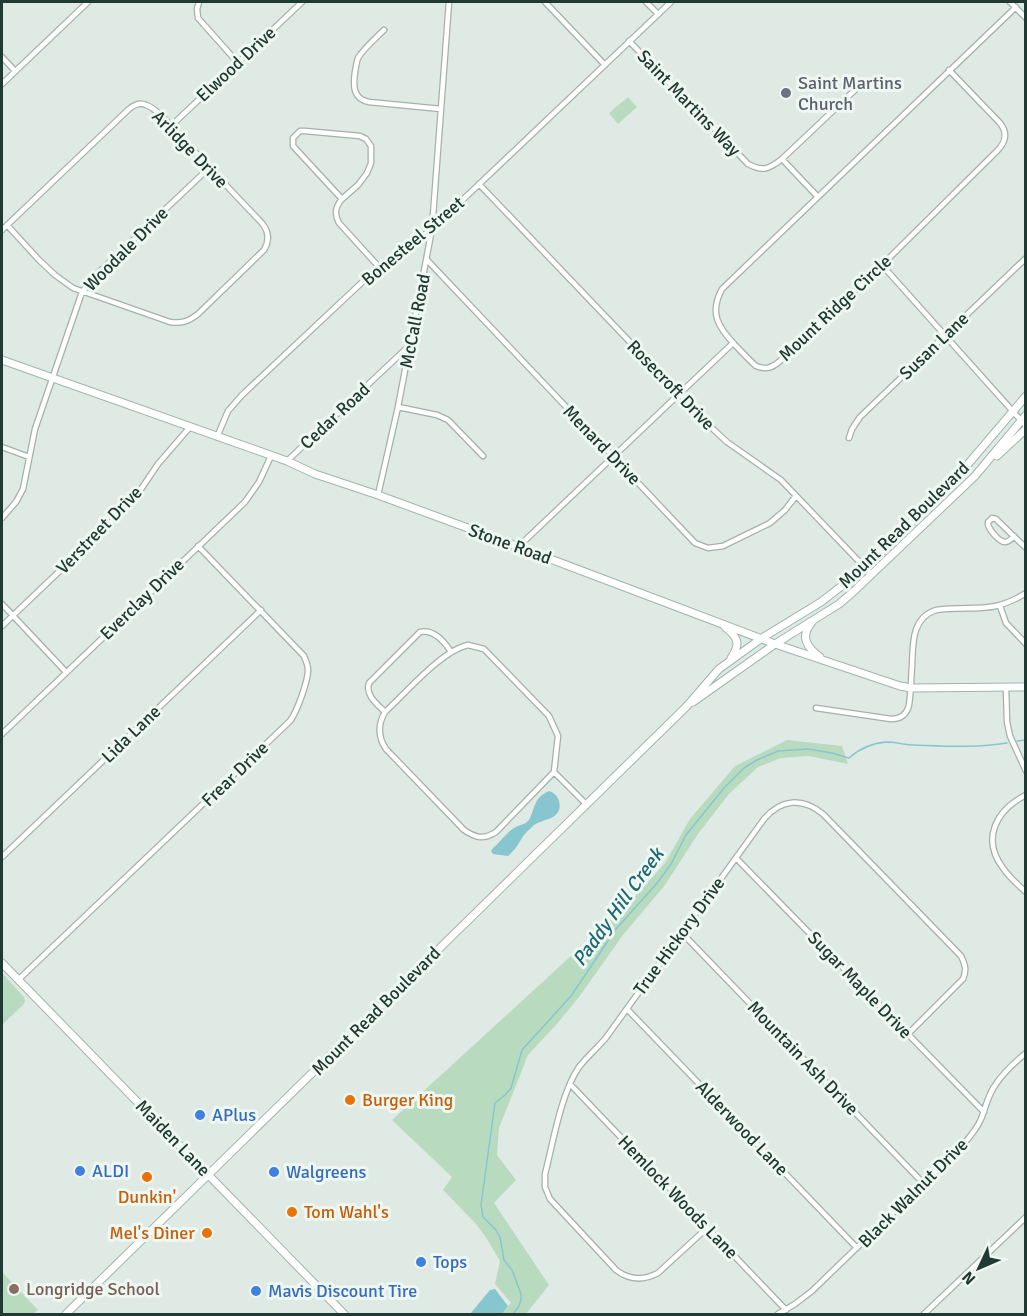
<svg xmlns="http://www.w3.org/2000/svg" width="1027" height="1316" font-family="Signika,sans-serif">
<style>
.green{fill:#b8dbc0}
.water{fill:#87c6ce}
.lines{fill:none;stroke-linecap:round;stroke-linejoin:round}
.stream{stroke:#87c6ce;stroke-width:1.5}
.street-casing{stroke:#a2b1ac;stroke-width:7}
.secondary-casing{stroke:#9eb5ac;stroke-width:9}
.street{stroke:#fff;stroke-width:4.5}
.secondary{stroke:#fff;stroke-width:7}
.worship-dot{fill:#6b7280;stroke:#eff7f3;stroke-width:2}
.food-dot{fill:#e8710a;stroke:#eff7f3;stroke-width:2}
.shop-dot{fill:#3f7fe0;stroke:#eff7f3;stroke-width:2}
.education-dot{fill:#8d6e63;stroke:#eff7f3;stroke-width:2}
.labels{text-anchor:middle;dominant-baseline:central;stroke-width:6;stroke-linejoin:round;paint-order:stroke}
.street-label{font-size:18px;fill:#203932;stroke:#eff7f3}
.worship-label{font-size:18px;fill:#5b616d;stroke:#eff7f3;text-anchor:start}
.food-label{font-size:18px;fill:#c56008;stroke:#eff7f3;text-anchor:start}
.shop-label{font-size:18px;fill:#366cbe;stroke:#eff7f3;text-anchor:start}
.education-label{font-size:18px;fill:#785e54;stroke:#eff7f3;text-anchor:start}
.water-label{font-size:20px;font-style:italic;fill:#1c6873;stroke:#eff7f3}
</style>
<rect width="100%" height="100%" fill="#dfeae5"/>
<path class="green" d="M628,97L637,107L618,124L609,113Z
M787,740L842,746L848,764L809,756L781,758L758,767L728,795L698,834L665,885L623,935L579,997L556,1025L528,1055L499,1128L497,1155L516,1180L494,1203L549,1285L526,1314H502L511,1303L495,1284L500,1261L487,1239L476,1224L443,1190L452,1177L392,1120L633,899L665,863L690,819L735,766Z
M2,973L24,997L25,1000L24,1004L2,1025Z
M2,1272L38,1310L33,1314H2Z"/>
<path class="water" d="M549,791C554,793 557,795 559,801C564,821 540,818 532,827C529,830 524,834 522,838C517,846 516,849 508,856L493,854L491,851L493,848C499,843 507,832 514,828C520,824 527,825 530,818C536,805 534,798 549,791Z
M495,1289L508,1306L502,1314H470L490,1290Z"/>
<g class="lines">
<path class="stream" d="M1017,741L1026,740
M513,1314L519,1306L521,1300V1294L512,1270L504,1260L500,1237L496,1230L483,1217L481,1205L495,1103L505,1095L511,1088L522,1050L571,996L616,929L658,882L671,864L686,835L724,788L744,768L757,760L778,751L808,749L832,753L849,758C859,749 873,743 887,742C896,742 905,745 915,745C945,746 977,748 1007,743"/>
<g class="street-casing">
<path id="street" d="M199,2L197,9L198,18L238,63
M545,2L605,65
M646,2L658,14
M1010,2L1026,18
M384,30C376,38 364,48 358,58C356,63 356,68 355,72C353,86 353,99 369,102L441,109
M629,41L748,164C763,172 769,169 782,159L857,88
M2,57L15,71
M949,70L1000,123C1008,133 1006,142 997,151L882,265L780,361C772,368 766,370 756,366C749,360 742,352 735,345C718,327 709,313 722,289L1016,7
M2,84L88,2
M171,126L302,2
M300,131H305L360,136L366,139L371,146V163L367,173L358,185L342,199L293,146V138Z
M782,159L817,196
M479,184L714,430L727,442L781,480L872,575
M342,199C335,207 334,214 339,223L379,267
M2,230L129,109C134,105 140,102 146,105C158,109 172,127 181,137C207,165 234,194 261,222C269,231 270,240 264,250L198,314C189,321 182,324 170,322L73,288L55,275L39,260L7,225
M427,260L695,543L708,548L723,546L770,523L785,510L796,496
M882,265L1026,426
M398,407L437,415L448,420L483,456
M217,437L228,411L242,395L373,272L432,229L671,2
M849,438L852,429L860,417L1026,258
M2,447L29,457
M287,461L410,345
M378,495L398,407L432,229L449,2
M2,518L16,502L23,489L35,429L82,292L96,275L210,167
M1014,536C1011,539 1009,542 1005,542C999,542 987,528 988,522C989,521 991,520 992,518L996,519L1026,548
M518,547L733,343
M2,604L66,672
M1000,606L1006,623L1026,644
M2,626L133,501L158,464L190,427
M468,645L484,649L549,716L558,736L554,772L496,832C483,840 476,838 464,830L386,749C378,737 378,724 385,712C406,693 441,651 468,645Z
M1006,688L1007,722L1010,736L1026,771
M816,708L891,719C901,719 907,714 909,705C911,692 911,679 912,666C913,645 911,618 936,610C973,605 991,615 1026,593
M385,712C377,704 365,695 369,683L420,632C434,629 444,641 451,652
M2,734L245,502L259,482L271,456
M554,772L586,804
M1026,795C996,810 981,839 1003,868C1009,877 1018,885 1026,892
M2,857L261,610
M736,858L984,1112
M682,933L924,1184
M18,980L290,721C297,712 308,681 308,670C308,665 306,661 304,656L198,546
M627,1009L857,1248
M570,1084L786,1310
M707,1228L658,1273C643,1281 629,1280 616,1270L550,1199L545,1187V1174C553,1143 561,1093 579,1067C587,1057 596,1049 605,1039L764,819C781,799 802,797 823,814L961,956C965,964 967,970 963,979L908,1034
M778,1314L795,1304L812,1291L962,1146C969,1138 977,1129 981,1119C986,1107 988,1094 996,1084C1004,1072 1015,1062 1026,1053
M924,1314L1026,1217"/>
</g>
<g class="secondary-casing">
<path id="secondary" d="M2,360L287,461L315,474L378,495L495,538L775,644L900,686L911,688L1026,687
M997,456L1026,429
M812,622C800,636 806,647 820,657
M725,627C738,637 741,644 731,658
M693,702L775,644L839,604L852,593L975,476L1026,415
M2,963L344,1314
M66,1314L686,707L719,669L762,638L821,602L865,568L957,477L1026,396"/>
</g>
<use href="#street" class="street"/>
<use href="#secondary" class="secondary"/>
</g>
<circle class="worship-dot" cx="786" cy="93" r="6"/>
<g class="food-dot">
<circle cx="350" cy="1100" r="6"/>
<circle cx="147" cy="1177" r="6"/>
<circle cx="292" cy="1212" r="6"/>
<circle cx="207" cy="1233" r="6"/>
</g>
<g class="shop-dot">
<circle cx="200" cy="1115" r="6"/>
<circle cx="80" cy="1171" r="6"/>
<circle cx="274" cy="1172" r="6"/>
<circle cx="421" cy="1262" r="6"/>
<circle cx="256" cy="1291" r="6"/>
</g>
<circle class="education-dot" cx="14" cy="1289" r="6"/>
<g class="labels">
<g class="street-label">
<text transform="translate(236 64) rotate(-43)">Elwood Drive</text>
<text transform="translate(689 103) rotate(46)">Saint Martins Way</text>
<text transform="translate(190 149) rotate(46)">Arlidge Drive</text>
<text transform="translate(413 241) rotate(-40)">Bonesteel Street</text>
<text transform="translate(126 249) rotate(-45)">Woodale Drive</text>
<text transform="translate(835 308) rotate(-43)">Mount Ridge Circle</text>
<text transform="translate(415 321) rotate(-79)">McCall Road</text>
<text transform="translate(934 346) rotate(-44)">Susan Lane</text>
<text transform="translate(671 385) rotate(46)">Rosecroft Drive</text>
<text transform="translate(335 416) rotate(-43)">Cedar Road</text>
<text transform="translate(602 445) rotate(46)">Menard Drive</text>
<text transform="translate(904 525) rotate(-44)">Mount Read Boulevard</text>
<text transform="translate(99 530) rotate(-46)">Verstreet Drive</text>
<text transform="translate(510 544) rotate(20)">Stone Road</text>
<text transform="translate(142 599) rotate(-44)">Everclay Drive</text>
<text transform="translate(131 734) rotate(-44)">Lida Lane</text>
<text transform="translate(235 774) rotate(-44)">Frear Drive</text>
<text transform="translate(679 936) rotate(-54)">True Hickory Drive</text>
<text transform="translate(860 985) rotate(46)">Sugar Maple Drive</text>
<text transform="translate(376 1011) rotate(-45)">Mount Read Boulevard</text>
<text transform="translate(803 1058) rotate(46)">Mountain Ash Drive</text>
<text transform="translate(742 1128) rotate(46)">Alderwood Lane</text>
<text transform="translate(173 1138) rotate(46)">Maiden Lane</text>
<text transform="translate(913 1193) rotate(-45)">Black Walnut Drive</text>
<text transform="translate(678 1197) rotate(46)">Hemlock Woods Lane</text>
</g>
<g class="worship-label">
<text x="798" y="83">Saint Martins<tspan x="798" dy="21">Church</tspan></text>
</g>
<g class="food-label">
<text x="362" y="1100">Burger King</text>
<text x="147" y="1197" text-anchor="middle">Dunkin'</text>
<text x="304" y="1212">Tom Wahl's</text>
<text x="195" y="1233" text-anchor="end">Mel's Diner</text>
</g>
<g class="shop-label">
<text x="212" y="1115">APlus</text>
<text x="92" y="1171">ALDI</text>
<text x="286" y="1172">Walgreens</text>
<text x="433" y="1262">Tops</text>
<text x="268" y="1291">Mavis Discount Tire</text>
</g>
<g class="education-label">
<text x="26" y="1289">Longridge School</text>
</g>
<g class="water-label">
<text transform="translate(618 907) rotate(-54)">Paddy Hill Creek</text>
</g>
</g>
<rect width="1027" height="1316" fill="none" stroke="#203932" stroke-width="6"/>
<g transform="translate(979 1268) rotate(226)" stroke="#eff7f3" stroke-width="4.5" paint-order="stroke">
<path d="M0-4.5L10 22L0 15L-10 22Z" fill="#203932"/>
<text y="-9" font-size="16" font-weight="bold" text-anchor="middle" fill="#203932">N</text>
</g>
</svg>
